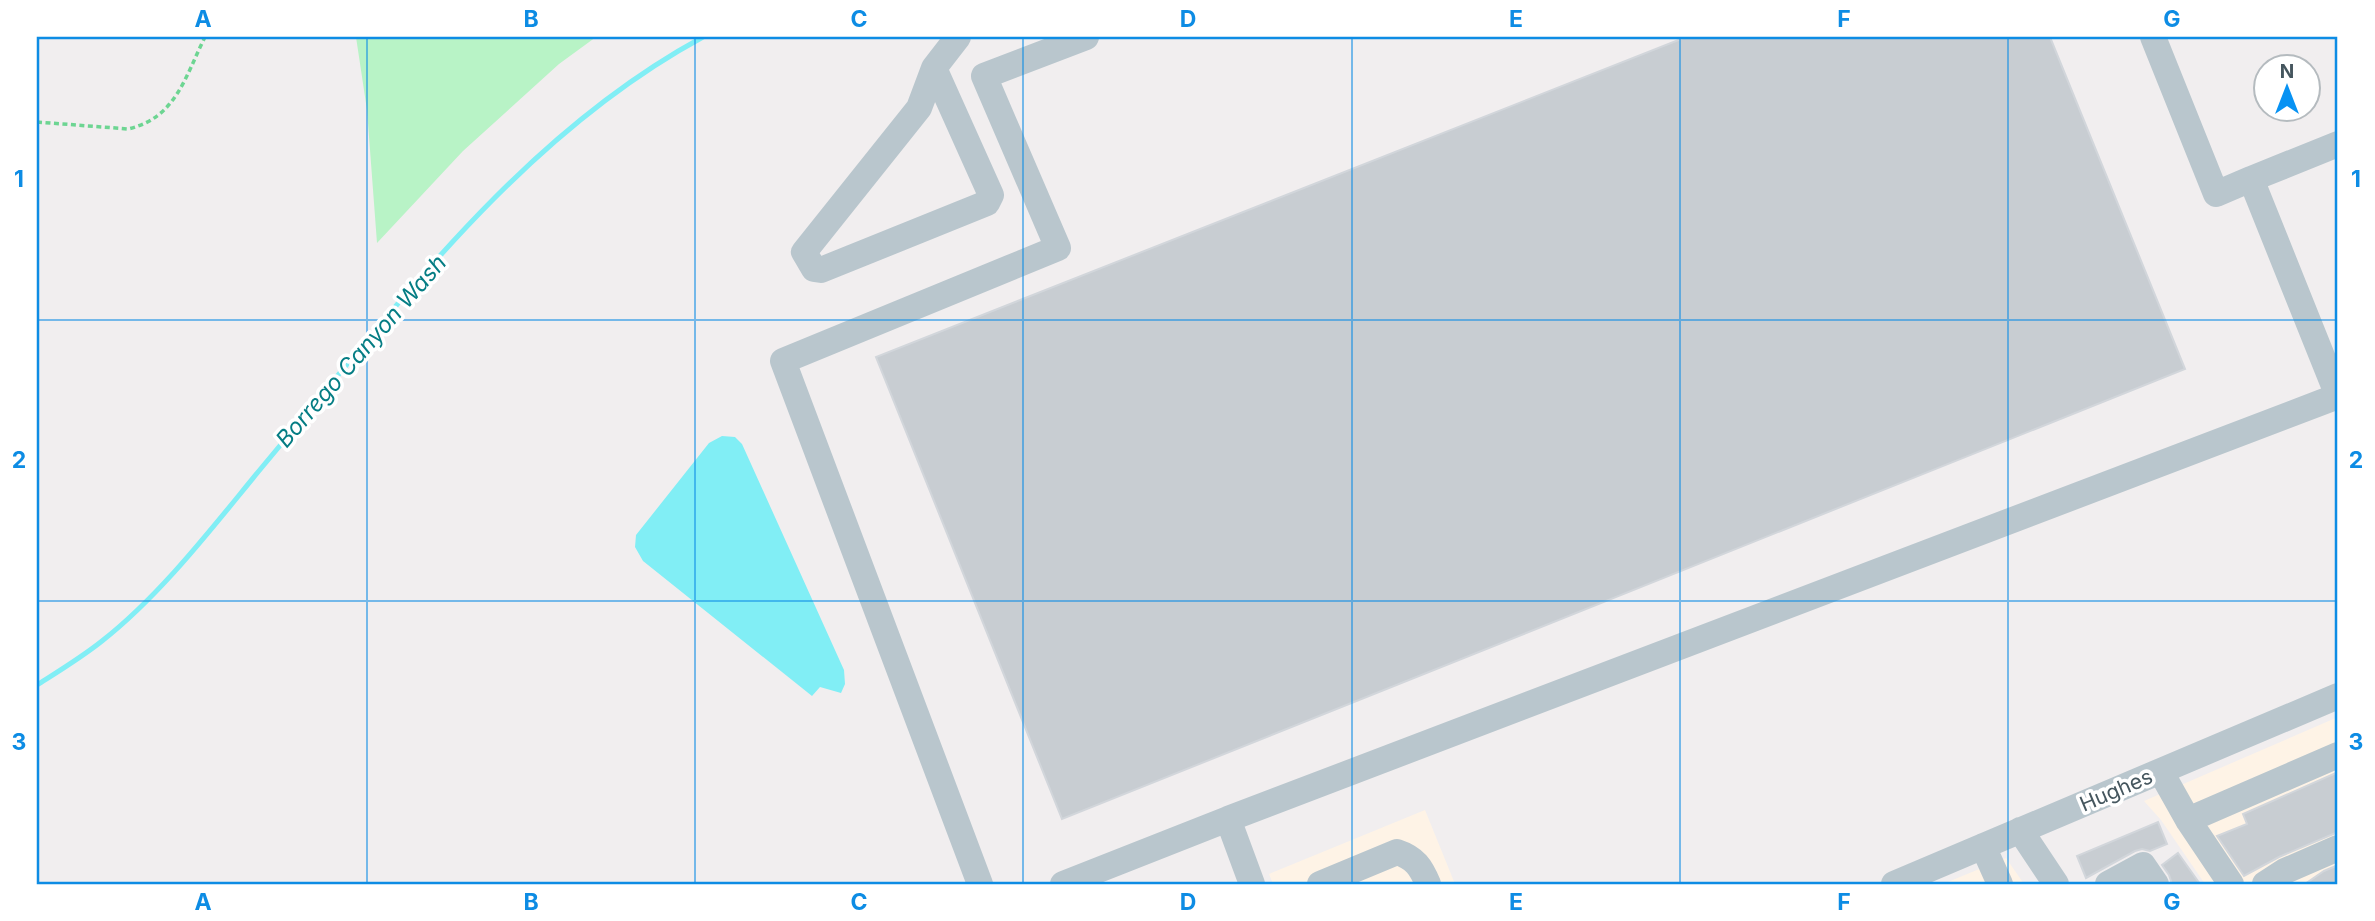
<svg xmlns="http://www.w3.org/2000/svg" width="2375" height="921" font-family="Inter,sans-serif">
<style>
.commercial{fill:#fef3e6}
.green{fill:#b8f3c6}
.water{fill:#81eef5}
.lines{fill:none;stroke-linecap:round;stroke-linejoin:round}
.stream{stroke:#81eef5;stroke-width:5}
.building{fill:#c8cdd2;stroke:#d2d6db;stroke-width:2}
.path{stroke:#6dd592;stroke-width:3.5;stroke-dasharray:5 3.5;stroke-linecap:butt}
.minor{stroke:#b9c6cd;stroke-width:26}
.grid{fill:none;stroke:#0d8ce4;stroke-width:2;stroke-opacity:0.55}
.labels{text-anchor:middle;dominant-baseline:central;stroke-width:7;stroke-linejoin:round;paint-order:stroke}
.street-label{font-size:21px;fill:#45565e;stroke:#fff}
.water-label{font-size:23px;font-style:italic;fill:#057d84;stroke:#fff}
.neatline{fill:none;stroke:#0d8ce4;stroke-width:2.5}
.grid-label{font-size:23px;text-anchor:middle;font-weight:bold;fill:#0d8ce4}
</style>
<rect width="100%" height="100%" fill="#f1eeef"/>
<path class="commercial" d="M2338,717V884H2205L2161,820L2144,801Z
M1425,810L1455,884H1273L1269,874Z
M2006,858L2024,884H1943Z"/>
<path class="green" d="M356,37H596L559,64L463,151L377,243L367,110Z"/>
<path class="water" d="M722,436L735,437L742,444L844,670L845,684L841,693L820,687L812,696L643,561L635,547L636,535L709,443Z"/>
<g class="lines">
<path class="stream" d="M37,685C59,671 82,657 102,641C162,594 215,524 263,466C394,310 520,136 703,37"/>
</g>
<path class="building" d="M1686,37H2050L2185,369L1062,819L876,357Z
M2338,772V832L2279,857L2244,876L2217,836L2247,824L2243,814Z
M2158,822L2167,844L2150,851L2142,849L2135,851L2086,878L2077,856Z
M2178,853L2200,884H2172L2169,875L2162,865Z
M2338,865V884H2305L2324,871Z"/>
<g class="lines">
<path class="path" d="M37,122L128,129C176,118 185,77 205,37"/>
<path class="minor" d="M2153,37L2216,194L2251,179
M934,68L991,195L987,203L821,270L814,269L804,252L919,108L934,68L958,37
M2338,144L2251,179L2338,396
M2161,772L2188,820L2231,884
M2188,820L2338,755
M2020,830L2056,884
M1983,846L2000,884
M980,884L783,361L1058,248L984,76L1086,37
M1063,884L1228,819
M1252,884L1228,819L2338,396V398
M1320,884L1397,852C1415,858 1421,867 1428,884
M1894,884L2338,696
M2108,884L2143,865L2156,884
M2265,884L2285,871L2338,848"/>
</g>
<path class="grid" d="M367,37V884M695,37V884M1023,37V884M1352,37V884M1680,37V884M2008,37V884M37,320H2338M37,601H2338"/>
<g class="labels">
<g class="street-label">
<text transform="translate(2116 790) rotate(-23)">Hughes</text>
</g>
<g class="water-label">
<text transform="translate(361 351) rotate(-49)">Borrego Canyon Wash</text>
</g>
</g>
<rect width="2375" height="921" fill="none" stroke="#ffffff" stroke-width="77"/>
<g transform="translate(2287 88)"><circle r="33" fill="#ffffff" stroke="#b5bbbf" stroke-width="2"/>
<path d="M0-5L12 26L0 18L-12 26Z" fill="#0792f3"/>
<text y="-10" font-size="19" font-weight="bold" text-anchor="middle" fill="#45565e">N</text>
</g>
<rect x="38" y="38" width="2298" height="845" class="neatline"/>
<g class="grid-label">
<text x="203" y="27">A</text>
<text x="531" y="27">B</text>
<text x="859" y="27">C</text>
<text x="1188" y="27">D</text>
<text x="1516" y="27">E</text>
<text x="1844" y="27">F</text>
<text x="2172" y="27">G</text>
<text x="19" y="187">1</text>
<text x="2356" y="187">1</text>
<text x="19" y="468">2</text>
<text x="2356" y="468">2</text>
<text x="19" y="750">3</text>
<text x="2356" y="750">3</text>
<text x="203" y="910">A</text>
<text x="531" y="910">B</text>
<text x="859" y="910">C</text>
<text x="1188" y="910">D</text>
<text x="1516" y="910">E</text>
<text x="1844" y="910">F</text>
<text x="2172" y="910">G</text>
</g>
</svg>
